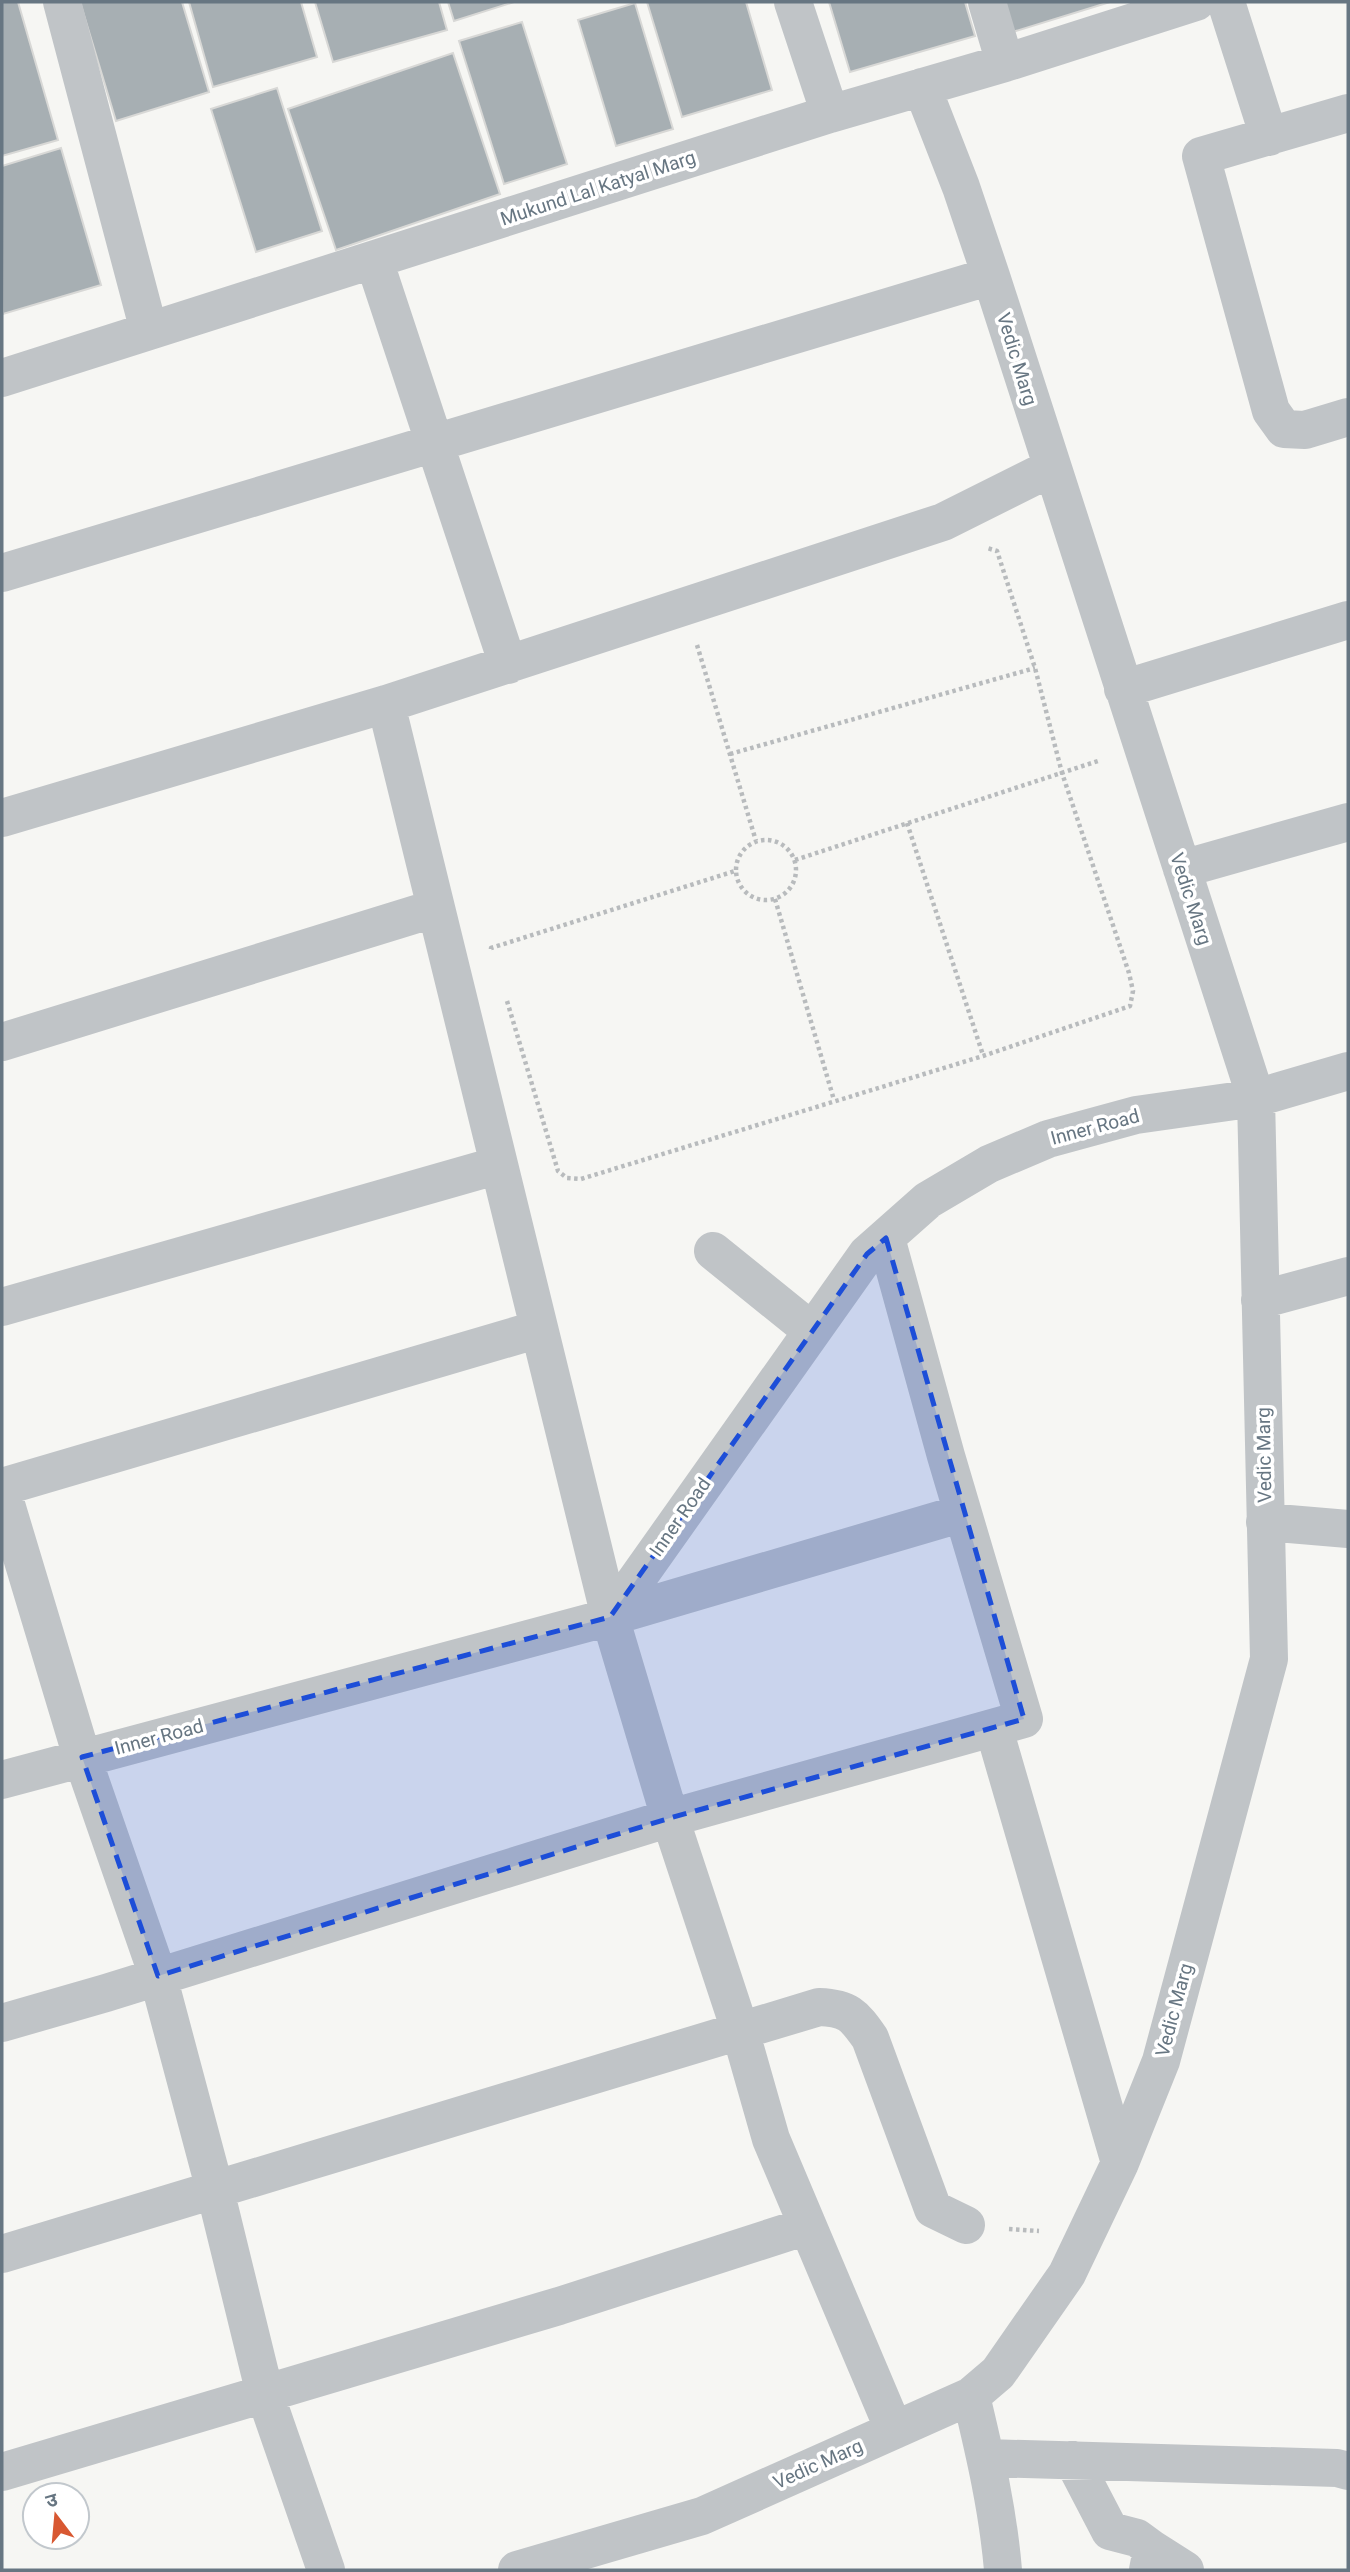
<svg xmlns="http://www.w3.org/2000/svg" width="1350" height="2572" font-family="Roboto,'Noto Sans Devanagari',sans-serif">
<style>
.building{fill:#a7afb3;stroke:#d8d8d6;stroke-width:2}
.lines{fill:none;stroke-linecap:round;stroke-linejoin:round}
.path{stroke:#b8bbbd;stroke-width:4.5;stroke-dasharray:3.5 3.5;stroke-linecap:butt}
.minor{stroke:#c0c4c7;stroke-width:38}
.marked{fill:#1d4ed8;fill-opacity:0.2;stroke:#1d4ed8;stroke-width:5;stroke-dasharray:14 9;stroke-linejoin:round}
.labels{text-anchor:middle;dominant-baseline:central;stroke-width:7;stroke-linejoin:round;paint-order:stroke}
.street-label{font-size:19px;fill:#677682;stroke:#fff}
</style>
<rect width="100%" height="100%" fill="#f6f6f3"/>
<path class="building" d="M2,2H18L58,140L2,156Z
M80,2H182L209,92L116,121Z
M189,2H301L317,57L213,87Z
M315,2H439L447,30L333,62Z
M448,2H514L454,21Z
M647,2H746L772,90L682,117Z
M829,2H965L975,36L850,72Z
M993,2H1110L1003,35Z
M635,3L673,129L616,146L578,20Z
M522,22L567,164L504,184L459,41Z
M453,53L500,194L336,250L288,109Z
M277,88L322,231L256,252L211,109Z
M61,148L101,285L3,314L2,166Z"/>
<g class="lines">
<path class="path" d="M697,645L756,841
M730,754L1035,668
M907,823L983,1055
M736 870a30 30 0 1 1 60 0a30 30 0 1 1-60 0Z
M795,860L1101,760
M775,899L834,1100
M491,949V948L735,871
M507,1001L558,1171L567,1178L581,1179L983,1056L1130,1006L1133,991L1129,973L1062,773L1035,668L997,551L987,548
M1009,2229L1039,2231"/>
<path class="minor" d="M62,2L149,331
M793,2L830,114
M987,2L1005,63
M1226,2L1269,137
M1348,113L1201,156L1271,411L1284,429L1305,430L1348,417
M374,260L508,665
M2,378L830,114L1005,63L1196,2
M2,573L991,276
M1123,689L1348,620
M386,704L610,1617L670,1818L740,2030L771,2139L894,2430
M2,818L386,704L943,522L1051,468
M1182,869L1348,822
M2,1042L436,908
M713,1251L812,1331
M1260,1300L1348,1276
M2,1307L499,1165
M2,1487L539,1329
M2,1491L82,1757L158,1976L215,2190L265,2394L326,2570
M1265,1522L1348,1529
M610,1617L867,1254L928,1200L989,1164L1048,1139L1136,1115L1256,1098L1348,1071
M994,1729L1120,2163
M2,1780L610,1617L963,1513
M2,2023L106,1993L670,1818L1024,1719L946,1456L886,1238
M2,2254L819,2007C848,2008 854,2015 870,2038L933,2209L966,2225
M971,2396C985,2454 998,2511 1003,2570
M986,2458L1337,2468L1348,2471
M1073,2460L1110,2531L1137,2538L1152,2549L1148,2570
M2,2472L559,2306L807,2226
M1152,2549L1185,2570
M517,2570L702,2516L971,2396L998,2373L1067,2274L1120,2163L1161,2061L1269,1659L1256,1098L991,276L961,187L922,87"/>
</g>
<path class="marked" d="M886,1238L1024,1719L670,1818L158,1976L82,1757L610,1617L867,1254Z"/>
<g class="labels">
<g class="street-label">
<text transform="translate(598 188) rotate(-18)">Mukund Lal Katyal Marg</text>
<text transform="translate(1017 359) rotate(73)">Vedic Marg</text>
<text transform="translate(1191 899) rotate(72)">Vedic Marg</text>
<text transform="translate(1095 1127) rotate(-15)">Inner Road</text>
<text transform="translate(1264 1455) rotate(-91)">Vedic Marg</text>
<text transform="translate(680 1517) rotate(-55)">Inner Road</text>
<text transform="translate(159 1737) rotate(-15)">Inner Road</text>
<text transform="translate(1174 2010) rotate(-75)">Vedic Marg</text>
<text transform="translate(818 2464) rotate(-24)">Vedic Marg</text>
</g>
</g>
<rect width="1350" height="2572" fill="none" stroke="#677682" stroke-width="7"/>
<g transform="translate(56 2516) rotate(344)"><circle r="33" fill="#ffffff" stroke="#c2c8cd" stroke-width="2"/>
<path d="M0-5L12 26L0 18L-12 26Z" fill="#d85832"/>
<text y="-10" font-size="19" font-weight="bold" text-anchor="middle" fill="#677682">उ</text>
</g>
</svg>
